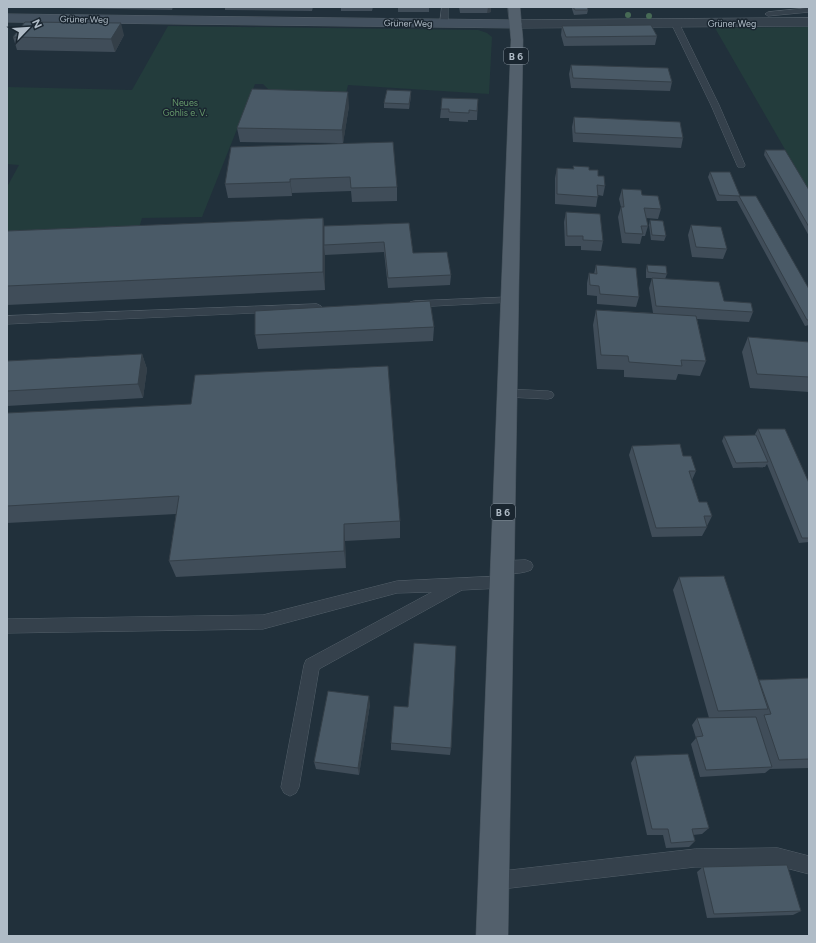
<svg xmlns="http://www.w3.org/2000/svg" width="816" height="943" font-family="Figtree,sans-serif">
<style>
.green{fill:#233c3c}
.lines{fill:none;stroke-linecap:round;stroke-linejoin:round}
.lane-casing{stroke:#535f69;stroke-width:1}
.street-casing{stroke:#535f69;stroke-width:1}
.secondary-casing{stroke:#535f69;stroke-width:1}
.primary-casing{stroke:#414d57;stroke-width:1}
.lane{fill:#35414c;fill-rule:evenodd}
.street{fill:#35414c;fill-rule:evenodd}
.secondary{fill:#43515f;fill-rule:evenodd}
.primary{fill:#53606c;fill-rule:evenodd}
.tree{fill:#476a55}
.wall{fill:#404d59}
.shaded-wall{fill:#343f48}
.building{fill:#4a5a67;stroke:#343f48}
.labels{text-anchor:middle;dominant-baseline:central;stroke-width:3;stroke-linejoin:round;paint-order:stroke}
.far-street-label{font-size:9px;fill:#b0bcc7;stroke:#1a2630}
.far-park-label{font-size:9px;fill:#66996b;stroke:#1a2630}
.shield{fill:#1a2630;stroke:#838f9a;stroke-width:1}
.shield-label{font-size:10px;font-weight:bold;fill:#b0bcc7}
</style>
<rect width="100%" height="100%" fill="#21303b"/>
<path class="green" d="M168,26L478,30L487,33L492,37L489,94L348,85L345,97L272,93L263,84H255L202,217L142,218L136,239L7,243V187L19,165L7,164V87L132,90Z
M809,27V191L715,28Z"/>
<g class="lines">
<g class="lane-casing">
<path id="lane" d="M442,7H448V23L444,25L440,23Z
M809,8V12L768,16L765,14L768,12Z
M675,21L679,23L719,105L745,165L744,167H738L737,165L711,105L671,23Z
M509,297L513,298L514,300L513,302L414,307L410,306L409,304L410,302L414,301Z
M317,304L321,306L322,308L321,310L7,324V316Z
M507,389L548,391L552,392L554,395L552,398L548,399L507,397L503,396L501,393L503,390Z
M526,560L531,562L533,566L531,570C522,574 506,575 497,571L495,567L497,563L502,561Z
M502,576L507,578L509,582L507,586L502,588L462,590L319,669L299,787L296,793L290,796L284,793L281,787L304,665L306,660L432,592L397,593L263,629L7,633V619L263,615L397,581Z
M778,848L809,856V874L778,866L695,867L493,890L486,888L484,881L486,874L493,872L695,849Z"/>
</g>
<g class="street-casing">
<path id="street" d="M809,18V26L516,28L512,27L510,24L512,21L516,20Z"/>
</g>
<g class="secondary-casing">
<path id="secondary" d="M7,14L516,20L520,21L522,24L520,27L516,28L7,22Z"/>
</g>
<g class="primary-casing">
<path id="primary" d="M508,7H520L523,40L508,936H476L511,40Z"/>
</g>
<use href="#lane" class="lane"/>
<use href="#street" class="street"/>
<use href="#secondary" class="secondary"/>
<use href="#primary" class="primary"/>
</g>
<g class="tree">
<circle cx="628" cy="15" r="3"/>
<circle cx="649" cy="16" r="3"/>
</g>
<path class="wall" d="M7,7H173L172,10Z
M225,7H313L312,11L225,10Z
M341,7H373L372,11H341Z
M398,7H429V12H398Z
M459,7H491V12L487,13H460Z
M572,7H587L588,10L587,14L574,15L572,9Z
M562,26L657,36L655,45L564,46L561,35Z
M124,35L115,52L17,50L13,37Z
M571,65L672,82L670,91L571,88L569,74Z
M411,91V96L409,109L384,108V103Z
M478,99L477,120H468V122L449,121V118H440L441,109Z
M349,106L343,143L397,187V201L352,202L351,191L292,193V196L228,198L225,184L339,143L240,142L237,128Z
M574,117L683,138L681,148L573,142L572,127Z
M765,150L809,190V236L764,155Z
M573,166L589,170L598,176L605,186L603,196L598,195L596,207L555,204V178L557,168L573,169Z
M710,172L740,196L809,289V325L805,326L737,201H717L708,177Z
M622,189L642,195L661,209L658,219L646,218L648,226L645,236H642L640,244L622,243L618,217L621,207L619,199Z
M566,212L603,241L601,251L581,250V246H565L564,222Z
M323,218L324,226L409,223L413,253L451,275L450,285L388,288L384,252L325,255V290L7,305V231Z
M650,220L666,236L664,241L651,240L649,225Z
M691,225L727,249L723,259L692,257L688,235Z
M596,265L639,297L636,307L597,304V296L587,295V283L589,273L594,274Z
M647,265L667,274L665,279L753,312L749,322L697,319L706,361L700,376L678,374L676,380L624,377V370L597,369L593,325L596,310L653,313L649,288L652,278H646V270Z
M434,327L433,341L258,349L255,335Z
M748,337L809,342V392L750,388L742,352Z
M142,354L147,369L143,398L7,406V361Z
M7,413L400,521V538L345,541L346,568L176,577L169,561L176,514L7,523Z
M758,429L808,480L809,478V542L799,543L767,464L765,467L733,468L722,441L724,436L755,435V434Z
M632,446L683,456L696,471L692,480L699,502L712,516L707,526V527L702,536L652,537L629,455Z
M679,577L759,681V680L809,678V768L770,769L765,773L700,777L691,744L696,738L692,725L697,718H709L673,590Z
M370,704L359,775L316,769L314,762Z
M408,707L451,748L450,755L391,750V743Z
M635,756L709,828L702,834L693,835L695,841L689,847L666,848L663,835H647L631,763Z
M703,867L801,911L793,915L707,918L697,872Z"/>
<path class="shaded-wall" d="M488,7H491V12L487,13Z
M121,23L124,35L115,52L111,39Z
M411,91V96L409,109V104Z
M348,92L349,106L343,144L342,130Z
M290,179L292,193V196L290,182Z
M323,218L325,236L324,245L325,255V290L323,272Z
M142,354L147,369L143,398L138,384Z
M344,524L345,541L346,568L344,551Z
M369,696L370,704L359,775L358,768Z"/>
<path class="building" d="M573,7H587L588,10H575Z
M25,22L121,23L111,39L13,37Z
M651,25L657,36L566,37L562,26Z
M571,65L668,68L672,82L573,78Z
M252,89L348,92L342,130L237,128Z
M387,90L411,91L409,104L384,103Z
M442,98L478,99L477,111L469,110V113L449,112V109H441Z
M574,117L680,122L683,138L575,133Z
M393,142L397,187L351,188L350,177L290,179V182L225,184L231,147Z
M765,150H785L809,190V227Z
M573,166L589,167V170H598V176H604L605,186L597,185L598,197L557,194V168L574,169Z
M710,172H730L740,196L719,195Z
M622,189L641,190L642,195L658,196L661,209L644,208L648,226H641L643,234L625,233L621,207H624Z
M739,196H756L809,289V320H807Z
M566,212L600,214L603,241L583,240V236H567Z
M323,218V272L7,286V231Z
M650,220L663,221L666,236L652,235Z
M409,223L413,253L447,252L451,275L388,278L384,242L324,245V226Z
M691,225L721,227L727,249L696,247Z
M596,265L636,268L639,297L600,294L599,286L590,285L589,273L597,274Z
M647,265L666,266L667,274L648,272Z
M652,278L719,282L724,301L751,303L753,312L656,306Z
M430,301L434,327L255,335V311Z
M596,310L696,316L706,361L681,360L682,366L629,362L628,356L601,355Z
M748,337L809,342V377L757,374Z
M142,354L138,384L7,391V361Z
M388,366L400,521L344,524V551L169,561L179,496L7,506V413L191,404L195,375Z
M758,429H785L809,483V538H802Z
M756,435L768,462L736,463L724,436Z
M680,444L683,456H691L696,471H689L699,502H707L712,516H704L707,527L656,528L632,446Z
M724,576L768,709L718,711L679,577Z
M414,643L456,646L451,748L391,743L394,706L408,707Z
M809,678V759L779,760L764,715L771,714L759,680Z
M328,691L369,696L358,768L314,762Z
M756,717L772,767L706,770L696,737L703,736L697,718Z
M688,754L709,828L692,829L695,841L671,843L668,829H652L635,756Z
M787,865L801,911L714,914L703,867Z"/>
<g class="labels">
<g class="far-street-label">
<text transform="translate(84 19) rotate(1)">Grüner Weg</text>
<text transform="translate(408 23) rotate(1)">Grüner Weg</text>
<text x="732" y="23">Grüner Weg</text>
</g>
<g class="far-park-label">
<text x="185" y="102">Neues<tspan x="185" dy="10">Gohlis e. V.</tspan></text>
</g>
<g class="shield">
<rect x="504" y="48" width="24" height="16" rx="3"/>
<rect x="491" y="504" width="24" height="16" rx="3"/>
</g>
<g class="shield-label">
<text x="516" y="56">B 6</text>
<text x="503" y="512">B 6</text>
</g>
</g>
<rect width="816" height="943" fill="none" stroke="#b0bcc7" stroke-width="16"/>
<g transform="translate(28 28) rotate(65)" stroke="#1a2630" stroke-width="3" paint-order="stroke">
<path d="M0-3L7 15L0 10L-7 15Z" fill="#b0bcc7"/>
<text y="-6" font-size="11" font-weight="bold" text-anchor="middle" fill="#b0bcc7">N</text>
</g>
</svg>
